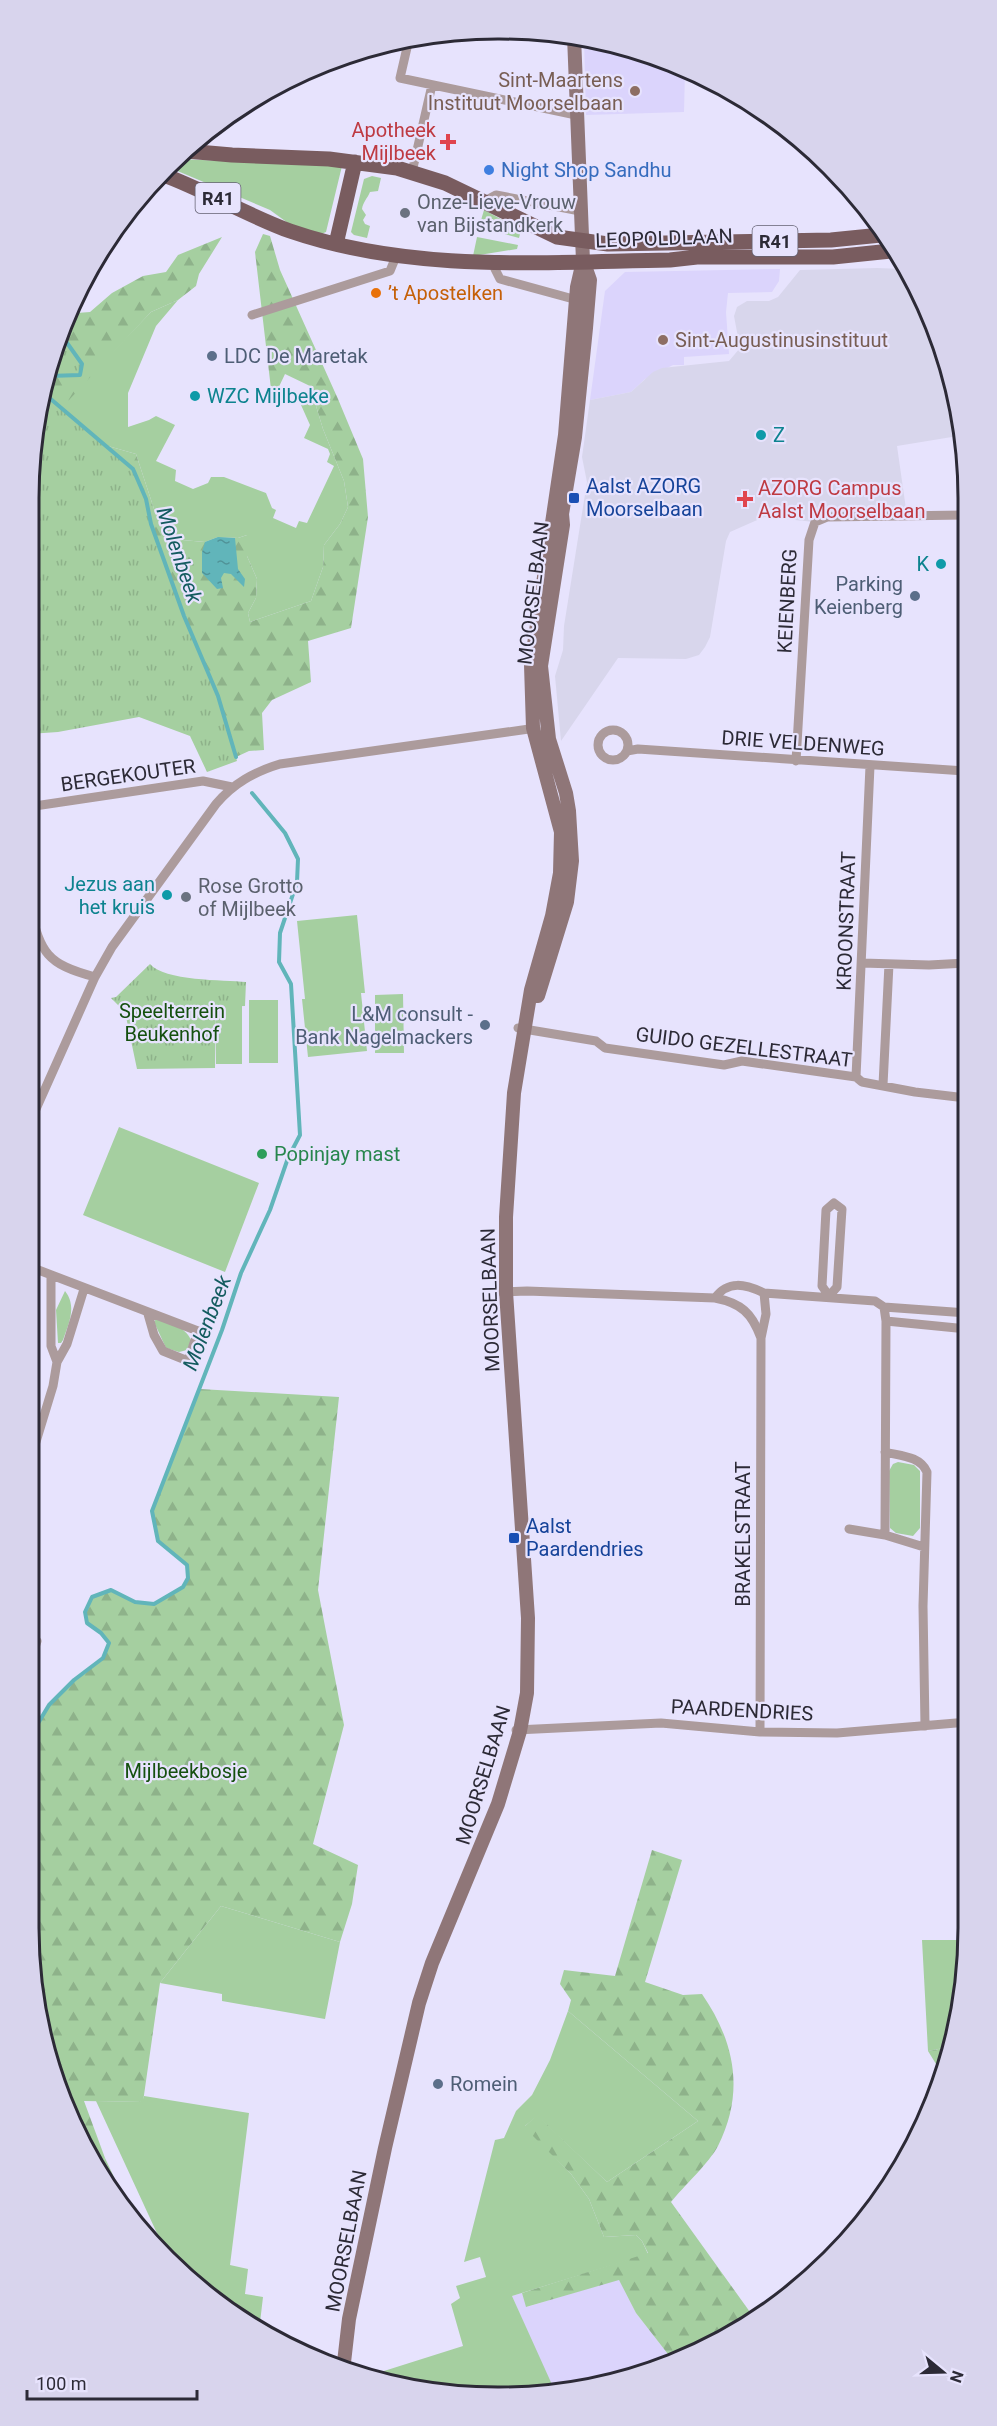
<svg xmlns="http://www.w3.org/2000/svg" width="997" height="2426" font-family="Roboto,sans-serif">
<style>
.built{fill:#dbd4fc}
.medical{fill:#d8d6ec}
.grass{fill:#a5cfa0}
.forest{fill:url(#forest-firs)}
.park{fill:url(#park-tufts)}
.water{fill:url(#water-ripples)}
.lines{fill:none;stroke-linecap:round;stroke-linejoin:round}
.stream{stroke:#61b5ba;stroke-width:4}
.street{stroke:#ac9b9c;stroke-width:9}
.secondary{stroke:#8f7678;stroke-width:14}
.primary{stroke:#795c5f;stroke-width:15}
.education-dot{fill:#8d6e63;stroke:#e7e3fd;stroke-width:2}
.health-dot{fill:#e0444e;stroke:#e7e3fd;stroke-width:2}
.shop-dot{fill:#3f7fe0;stroke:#e7e3fd;stroke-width:2}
.worship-dot{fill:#6b7280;stroke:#e7e3fd;stroke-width:2}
.food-dot{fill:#e8710a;stroke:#e7e3fd;stroke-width:2}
.service-dot{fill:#5c6f8a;stroke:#e7e3fd;stroke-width:2}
.culture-dot{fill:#0f9aa8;stroke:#e7e3fd;stroke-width:2}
.transit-dot{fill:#1a4fb4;stroke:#e7e3fd;stroke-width:2}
.leisure-dot{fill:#2e9e5b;stroke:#e7e3fd;stroke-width:2}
.labels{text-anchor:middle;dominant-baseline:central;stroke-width:4.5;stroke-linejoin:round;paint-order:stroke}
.shield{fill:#e7e3fd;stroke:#646272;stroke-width:1.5}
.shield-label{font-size:18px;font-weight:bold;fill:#2c2a36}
.education-label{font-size:20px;fill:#785e54;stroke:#e7e3fd;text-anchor:end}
.health-label{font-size:20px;fill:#be3a42;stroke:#e7e3fd;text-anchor:end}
.shop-label{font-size:20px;fill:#366cbe;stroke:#e7e3fd;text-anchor:start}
.worship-label{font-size:20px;fill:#5b616d;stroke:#e7e3fd;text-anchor:start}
.street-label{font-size:20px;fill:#2c2a36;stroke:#e7e3fd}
.food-label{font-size:20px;fill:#c56008;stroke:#e7e3fd;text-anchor:start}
.service-label{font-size:20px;fill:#4e5e75;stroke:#e7e3fd;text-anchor:start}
.culture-label{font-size:20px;fill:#0d838f;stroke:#e7e3fd;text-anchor:start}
.transit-label{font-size:20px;fill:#164399;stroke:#e7e3fd;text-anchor:start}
.park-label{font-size:20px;fill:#15500f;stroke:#e7e3fd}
.leisure-label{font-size:20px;fill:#27864d;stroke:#e7e3fd;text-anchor:start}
.water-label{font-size:21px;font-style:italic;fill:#135b5f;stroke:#e7e3fd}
.rim{fill:none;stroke:#2c2a36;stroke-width:3}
</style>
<defs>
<pattern id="forest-firs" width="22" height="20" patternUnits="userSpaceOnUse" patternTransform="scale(1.5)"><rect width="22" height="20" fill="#a5cfa0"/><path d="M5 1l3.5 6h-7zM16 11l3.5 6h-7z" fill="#8eb28a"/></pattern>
<pattern id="park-tufts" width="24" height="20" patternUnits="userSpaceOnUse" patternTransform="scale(1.5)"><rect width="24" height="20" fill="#a5cfa0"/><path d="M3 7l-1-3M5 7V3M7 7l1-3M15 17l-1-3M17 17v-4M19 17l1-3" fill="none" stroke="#8eb28a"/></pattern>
<pattern id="water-ripples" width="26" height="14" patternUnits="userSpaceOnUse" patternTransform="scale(1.5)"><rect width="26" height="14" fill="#61b5ba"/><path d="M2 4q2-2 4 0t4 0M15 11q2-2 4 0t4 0" fill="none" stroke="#509398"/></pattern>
</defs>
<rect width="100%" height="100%" fill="#e7e3fd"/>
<path class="built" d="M584,38L649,53L685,71L684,112L586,115Z
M780,269L779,281L772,292L728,293L726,312L729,354L684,357V365H673L645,379L631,392L590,400L605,291L625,272Z
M619,2279L636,2313L671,2358L591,2388L553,2390L512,2296L522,2293L527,2307Z"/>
<path class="medical" d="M877,268L902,269L933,318L964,435L897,446L907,516L815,522L764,517L730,532L726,541L710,637L705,647L699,655L686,659L618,658L561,741L555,676L563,650L564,626L587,482L582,457L590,400L631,392L653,372L662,368L729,361L740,348L734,316L737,307L747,301H769L778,297L800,270Z"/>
<path class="grass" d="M177,159L342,166L326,232L314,237L292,226L270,210L168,167Z
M372,176L381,178L378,191L370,192C367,199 363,202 362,209L366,215L363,220L365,224L370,226L367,238L354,235L351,232L364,179Z
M484,210L521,230L519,238L479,227Z
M477,237L518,245L517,249L473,256Z
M178,300L156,326L128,393V427L149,420L156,416L175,425L156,461L176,470L175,481L193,489L208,483L211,477H224L266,493L272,508L276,510L273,518L296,528L299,521L307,523L334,466L327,462L330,454L328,449L304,438L310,425L301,405L310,386L323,429L344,481L348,507L340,524L324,545L323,567L311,601L250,622L248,613L256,598L257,579L247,556V535L238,538L218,537L205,542L182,540L155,512L136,454L108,446L59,408L151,312Z
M357,915L365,993H361L367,1051L308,1057L302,999H305L297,921Z
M403,994L404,1053H375V995Z
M249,1000H278V1063H249Z
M216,1006H242V1064H216Z
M119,1127L259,1183L225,1272L83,1215Z
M65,1291C77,1306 69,1323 63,1340L61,1343H58L56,1310Z
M156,1319C169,1323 185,1326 191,1340L187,1350L179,1352L166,1348L154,1322Z
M898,1462L914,1465L920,1471V1528L913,1536L896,1533L890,1528L889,1471L893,1464Z
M221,1906L340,1942L325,2019L222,2001V1994L160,1983Z
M922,1940H966L949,2047L928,2051Z
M568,2011L698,2121L607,2182L537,2116L525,2126L571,2174L589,2199L604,2237L636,2235L642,2241L648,2254L512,2296L554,2389L437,2393L365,2377L463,2346L451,2304L460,2298L456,2286L486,2277L480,2257L464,2262L495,2140L504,2138L516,2111L532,2095L550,2060Z
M144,2096L249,2113L230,2265L248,2269L245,2294L263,2297L259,2331L167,2255L96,2101L142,2102Z
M105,2158L137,2226L98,2172Z"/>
<path class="forest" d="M263,234L270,236L280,270L338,399L363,459L368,517L351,628L308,641L311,682L272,700L262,713L264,750L249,751L236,757L218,696L173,585L133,469L108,446L136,454L155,512L182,540L205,542L218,537L238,538L247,535V556L257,579L256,598L248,613L250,622L311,601L323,567L324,545L340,524L348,507L344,481L323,429L310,386L285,374L276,393L271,389L255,252Z
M222,237L199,274L196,286L178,300L151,312L69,400L59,408L46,395L49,376L80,374L82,364L60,333L72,305L77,313L90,312L112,293L143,276L166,272L178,255Z
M200,1389L339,1397L318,1590L344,1725L313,1844L358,1865L352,1904L340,1942L221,1906L160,1983L143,2102L84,2101L105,2158L98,2172L91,2162L54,2079L29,1928L28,1740L49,1705L74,1680L103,1658L109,1643L101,1632L87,1623L85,1612L92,1597L111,1590L135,1602L154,1604L183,1587L188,1578L187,1565L158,1541L152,1511Z
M652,1850L682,1860L645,1982L683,1995L702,1994C735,2042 745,2092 718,2146C709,2163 684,2186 671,2202L755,2319L734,2334L671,2358L636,2313L619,2280L526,2307L522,2293L648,2253L642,2241L636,2235L604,2237L589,2199L571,2174L524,2127L537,2115L607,2182L698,2121L568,2011L571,2000L560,1984L564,1970L615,1976Z
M949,2047L944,2077L928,2051Z"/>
<path class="park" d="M60,333L82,364L80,375L49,376L53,348Z
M46,395L133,469L146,499L151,524L184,616L218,696L237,761L207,772L190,736L139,717L58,732L29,734V499Z
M150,964C164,981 224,980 246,982L245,1006L216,1007L215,1068L137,1069L125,1012L111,998L116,997Z"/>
<path class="water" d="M218,537L235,538L238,569L245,579L244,587L231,574L224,573L221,578L223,588L217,589L202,573V552L205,542Z"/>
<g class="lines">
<path class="stream" d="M49,376L80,375L82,364L60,333
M46,395L133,469L146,499L151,524L184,616L218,696L236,757
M28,1740L49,1705L74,1680L103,1658L109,1643L101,1633L87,1623L85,1612L92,1597L111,1590L135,1602L154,1604L183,1587L188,1578L187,1565L158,1541L152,1511L222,1330L241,1273L270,1210L288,1158L300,1135L291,984L279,962L280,933L297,882L298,859L285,833L252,793"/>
<path class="street" d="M409,39L400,78L576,115
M412,172L432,85
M483,202L496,195L580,211
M496,262L495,269L500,279L577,300
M252,315L390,271L397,254
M598 745a15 15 0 1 1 30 0a15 15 0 1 1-30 0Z
M627,751L638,749L965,771
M796,761L809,540L815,522L827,517L965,515
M28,807L203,781L232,787
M28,903C42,952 43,963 95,977
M862,963L929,965L966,963
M518,1028L596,1041L605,1048L724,1065L742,1061L856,1077L862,1082L915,1092L966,1098
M856,1077L870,766
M883,1085L889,964
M28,1127L95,977L112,947L216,804C234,783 254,772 280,764L536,728
M834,1203L842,1209L837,1287L829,1296L822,1286L826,1210Z
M28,1266L198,1331L188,1361L163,1351L154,1335L148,1314
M51,1275V1346L57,1362
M502,1292L527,1291L715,1298C741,1303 752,1313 761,1338L760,1732
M715,1298C728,1280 745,1284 764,1293L875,1301L884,1307L886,1321L885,1535L924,1547
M884,1307L967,1313
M886,1321L967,1329
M761,1338L766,1314L764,1293
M885,1452C901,1456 920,1456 927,1472L923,1606L925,1726
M28,1468L53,1386L57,1362L67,1344L84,1289
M849,1529L885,1535
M28,1630L37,1641L35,1647L28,1653
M516,1730L661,1723L760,1732L837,1733L968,1722"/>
<path class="secondary" d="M538,996L567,902L572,861L569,811L566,793L549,739L541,666L563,525L562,514L575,437L586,328L590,280L584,263
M343,2371L349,2319L385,2148L419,2003L432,1963L498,1804L520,1731L527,1693L528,1618L506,1292V1217L514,1093L531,990L552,916L560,873L561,832L533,728L531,665L565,435L577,287L583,261L574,36"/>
<path class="primary" d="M186,151L232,155L329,159L397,168L445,183L557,237L608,244L831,240L881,235
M161,174C205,190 246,215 290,231C412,273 544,262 670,260L697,257H833L891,251
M336,244L355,162"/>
</g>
<g class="education-dot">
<circle cx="635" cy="91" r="6"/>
<circle cx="663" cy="340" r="6"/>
</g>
<g class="health-dot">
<path d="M445 133h6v6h6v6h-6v6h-6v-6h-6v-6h6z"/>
<path d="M742 490h6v6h6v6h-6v6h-6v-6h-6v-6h6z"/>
</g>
<circle class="shop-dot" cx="489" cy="170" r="6"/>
<g class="worship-dot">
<circle cx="405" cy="213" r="6"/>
<circle cx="186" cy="897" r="6"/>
</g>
<circle class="food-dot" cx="376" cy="293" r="6"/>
<g class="service-dot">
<circle cx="212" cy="356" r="6"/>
<circle cx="915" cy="596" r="6"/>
<circle cx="485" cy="1025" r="6"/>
<circle cx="438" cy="2084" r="6"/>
</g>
<g class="culture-dot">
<circle cx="195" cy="396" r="6"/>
<circle cx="761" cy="435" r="6"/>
<circle cx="941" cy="564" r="6"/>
<circle cx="167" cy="895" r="6"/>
</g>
<g class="transit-dot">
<rect x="568" y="492" width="12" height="12" rx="3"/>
<rect x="508" y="1532" width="12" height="12" rx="3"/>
</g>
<circle class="leisure-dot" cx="262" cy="1154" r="6"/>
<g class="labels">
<g class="shield">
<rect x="195.5" y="183" width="45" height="30" rx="4.5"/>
<rect x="752.5" y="226" width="45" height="30" rx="4.5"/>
</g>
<g class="shield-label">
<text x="218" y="198">R41</text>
<text x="775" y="241">R41</text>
</g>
<g class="education-label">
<text x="623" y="80">Sint-Maartens<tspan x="623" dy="23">Instituut Moorselbaan</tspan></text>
<text x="675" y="340" text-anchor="start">Sint-Augustinusinstituut</text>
</g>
<g class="health-label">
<text x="436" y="130">Apotheek<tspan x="436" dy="23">Mijlbeek</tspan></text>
<text x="758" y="488" text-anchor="start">AZORG Campus<tspan x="758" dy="23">Aalst Moorselbaan</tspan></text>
</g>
<g class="shop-label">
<text x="501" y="170">Night Shop Sandhu</text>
</g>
<g class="worship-label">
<text x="417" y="202">Onze-Lieve-Vrouw<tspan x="417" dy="23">van Bijstandkerk</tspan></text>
<text x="198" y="886">Rose Grotto<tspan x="198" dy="23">of Mijlbeek</tspan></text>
</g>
<g class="street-label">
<text transform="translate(664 238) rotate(-2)">LEOPOLDLAAN</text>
<text transform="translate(533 593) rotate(-83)">MOORSELBAAN</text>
<text transform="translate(787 601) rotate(-87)">KEIENBERG</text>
<text transform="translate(803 743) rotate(4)">DRIE VELDENWEG</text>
<text transform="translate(128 775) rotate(-8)">BERGEKOUTER</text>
<text transform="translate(846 921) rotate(-88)">KROONSTRAAT</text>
<text transform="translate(744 1047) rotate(7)">GUIDO GEZELLESTRAAT</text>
<text transform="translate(490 1300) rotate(-92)">MOORSELBAAN</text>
<text transform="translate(743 1534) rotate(-90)">BRAKELSTRAAT</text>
<text transform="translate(742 1710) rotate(3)">PAARDENDRIES</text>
<text transform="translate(483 1775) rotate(-73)">MOORSELBAAN</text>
<text transform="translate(346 2241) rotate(-79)">MOORSELBAAN</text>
</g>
<g class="food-label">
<text x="388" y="293">’t Apostelken</text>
</g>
<g class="service-label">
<text x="224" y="356">LDC De Maretak</text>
<text x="903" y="584" text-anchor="end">Parking<tspan x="903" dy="23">Keienberg</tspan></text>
<text x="473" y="1014" text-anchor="end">L&amp;M consult -<tspan x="473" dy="23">Bank Nagelmackers</tspan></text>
<text x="450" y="2084">Romein</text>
</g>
<g class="culture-label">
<text x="207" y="396">WZC Mijlbeke</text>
<text x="773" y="435">Z</text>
<text x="929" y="564" text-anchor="end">K</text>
<text x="155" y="884" text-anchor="end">Jezus aan<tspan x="155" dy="23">het kruis</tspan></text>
</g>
<g class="transit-label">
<text x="586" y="486">Aalst AZORG<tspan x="586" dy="23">Moorselbaan</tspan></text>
<text x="526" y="1526">Aalst<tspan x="526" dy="23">Paardendries</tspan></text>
</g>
<g class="park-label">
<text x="172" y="1011">Speelterrein<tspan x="172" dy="23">Beukenhof</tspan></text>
<text x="186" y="1771">Mijlbeekbosje</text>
</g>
<g class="leisure-label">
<text x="274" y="1154">Popinjay mast</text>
</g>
<g class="water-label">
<text transform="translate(179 555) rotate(71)">Molenbeek</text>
<text transform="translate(207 1323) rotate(-69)">Molenbeek</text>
</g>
</g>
<path d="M0 0H997V2426H0ZM498 39H499A459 459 0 0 1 958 498V1928A459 459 0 0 1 499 2387H498A459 459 0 0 1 39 1928V498A459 459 0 0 1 498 39Z" fill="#d8d4ed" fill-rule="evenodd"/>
<path class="rim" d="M498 39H499A459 459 0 0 1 958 498V1928A459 459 0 0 1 499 2387H498A459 459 0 0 1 39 1928V498A459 459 0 0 1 498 39Z"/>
<g transform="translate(943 2372) rotate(109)" stroke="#e7e3fd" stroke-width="4.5" paint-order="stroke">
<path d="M0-4.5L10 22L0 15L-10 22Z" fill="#2c2a36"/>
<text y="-9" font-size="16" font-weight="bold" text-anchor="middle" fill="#2c2a36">N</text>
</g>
<path d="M27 2390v9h170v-9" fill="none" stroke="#2c2a36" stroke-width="3"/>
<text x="36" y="2390" font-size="18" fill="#2c2a36" stroke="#e7e3fd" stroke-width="4.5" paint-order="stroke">100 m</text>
</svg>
